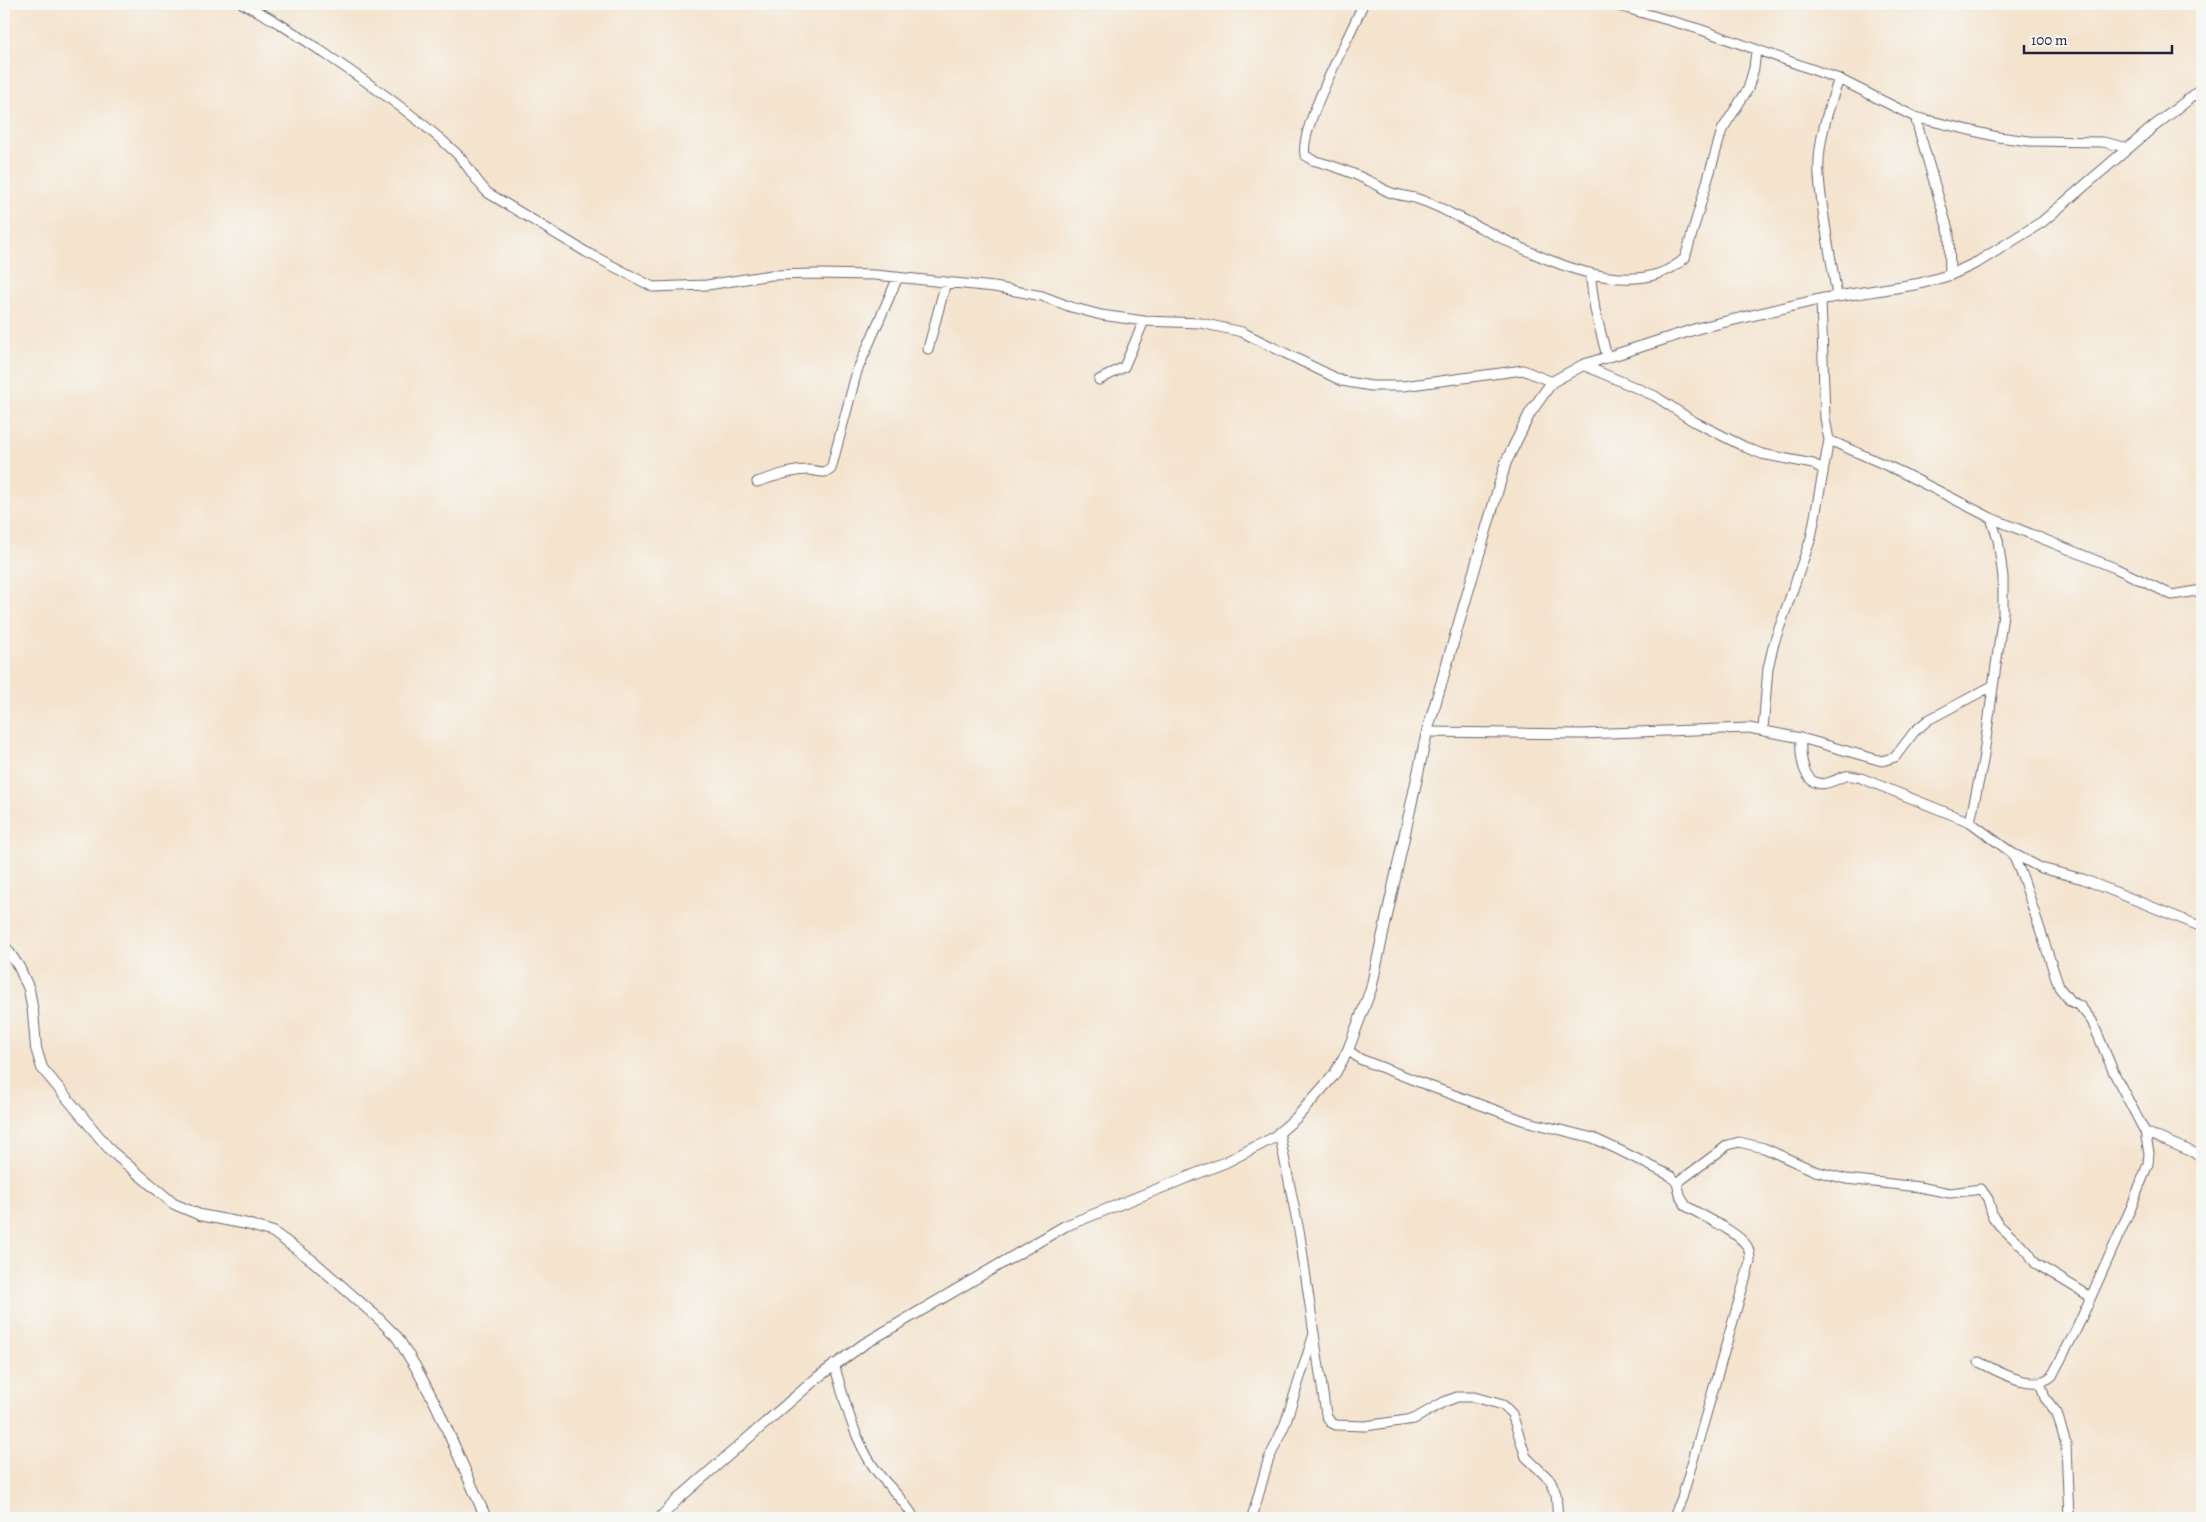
<svg xmlns="http://www.w3.org/2000/svg" width="2206" height="1522" font-family="Alegreya,serif">
<style>
.lines{fill:none;stroke-linecap:round;stroke-linejoin:round}
.minor-casing{stroke:#6c666e;stroke-width:11}
.tertiary-casing{stroke:#6c666e;stroke-width:12}
.minor{stroke:#fff;stroke-width:9}
.tertiary{stroke:#fff;stroke-width:10}
</style>
<rect width="100%" height="100%" fill="#f6f6f2"/>
<filter id="ink" filterUnits="userSpaceOnUse"><feTurbulence type="fractalNoise" baseFrequency=".02" numOctaves="2"/><feDisplacementMap in="SourceGraphic" scale="10" xChannelSelector="R" yChannelSelector="G"/><feConvolveMatrix kernelMatrix="1 2 1 2 8 2 1 2 1" color-interpolation-filters="sRGB"/></filter>
<filter id="wash" filterUnits="userSpaceOnUse"><feTurbulence type="fractalNoise" baseFrequency=".0096" numOctaves="4" result="noise"/><feDisplacementMap in="SourceGraphic" scale="20" xChannelSelector="R" yChannelSelector="G"/><feGaussianBlur stdDeviation="1.12" result="paint"/><feColorMatrix in="noise" values="0 0 0 0 0 0 0 0 0 0 0 0 0 0 0 0 0 1.4 0 .05"/><feComposite in="paint" operator="in"/></filter>
<g filter="url(#wash)">
<rect width="100%" height="100%" fill="#f4e3cd"/>
</g>
<g filter="url(#ink)">
<g class="lines">
<g class="minor-casing">
<path id="minor" d="M243,4C271,17 296,34 321,51C367,82 414,114 455,152C468,164 475,181 488,193L586,252L653,287L707,285L771,275L817,274L875,275L994,287L1042,296L1071,307L1101,315L1144,321L1201,323L1242,332L1342,381L1371,386H1403L1523,370L1552,382
M1363,4C1351,35 1299,127 1305,155L1312,160C1332,165 1351,172 1369,181C1376,184 1382,189 1389,192C1397,195 1406,196 1415,198C1427,202 1439,207 1450,213C1510,240 1624,314 1685,258L1722,130L1748,89L1754,68L1756,51
M1612,4L1699,29L1839,79L1915,117L1998,137L2030,141L2103,142L2129,148
M1915,117L1949,233L1950,275
M1590,273L1595,310L1607,357
M1837,296C1831,257 1822,216 1819,176C1817,143 1828,109 1839,79
M928,349L946,282
M1583,365L1655,396L1693,421L1747,448L1762,454L1813,464L1823,469
M1099,380L1124,367L1144,321
M1829,440L1899,471L1991,518L2115,568L2172,595L2202,590
M757,482C773,477 791,470 808,470C816,470 824,475 831,469L857,371L898,277
M1763,730L1768,668L1774,643L1811,538L1829,440L1825,418L1821,299
M1427,732L1581,734L1749,728L1801,738L1882,761L1895,757L1914,732L1928,720L1992,686
M1801,738C1800,754 1802,789 1827,783C1844,779 1840,772 1861,778L1970,822L2012,853L2041,868L2083,879L2202,927
M1970,822L1983,761L2003,614V577L1998,540L1991,518
M2012,853L2023,878L2059,987L2070,1001L2080,1006L2092,1021L2114,1073L2145,1132L2202,1156
M1348,1050L1360,1059L1432,1087L1525,1121L1593,1138L1619,1150L1671,1176L1677,1183L1681,1198L1686,1206C1702,1216 1737,1231 1747,1246C1750,1251 1750,1256 1750,1262L1682,1498L1673,1518
M1677,1183L1728,1145L1739,1142L1764,1148L1815,1171L1846,1179L1919,1187L1950,1193L1981,1189L1988,1199L1993,1217L2000,1226L2028,1252L2035,1263L2091,1297
M1314,1334L1326,1414L1330,1422L1336,1425L1365,1426L1414,1419L1444,1402L1457,1397H1474L1503,1405L1512,1414L1526,1457L1551,1481L1556,1494L1558,1518
M1979,1362C1998,1371 2033,1393 2052,1376L2076,1330L2131,1208L2148,1164L2149,1153L2145,1132
M834,1364C845,1401 853,1438 875,1469C887,1486 905,1500 914,1518
M2040,1382L2045,1398L2057,1413L2066,1445L2069,1518
M1252,1518L1268,1461L1285,1424L1314,1334L1300,1236L1279,1132"/>
</g>
<g class="tertiary-casing">
<path id="tertiary" d="M4,945L19,967L29,989L33,1012L36,1048L42,1068L111,1151L174,1204L200,1215L247,1224L273,1232L313,1261L378,1318L397,1337L415,1366L437,1407L486,1518
M660,1518L677,1500L818,1377L864,1344L1065,1226L1226,1162L1273,1138L1297,1117L1334,1075L1348,1050L1371,989L1427,732L1506,462L1530,413L1552,382L1583,365L1699,328L1821,299L1918,284L1950,275L1978,262L2042,222L2153,127L2202,89"/>
</g>
<use href="#minor" class="minor"/>
<use href="#tertiary" class="tertiary"/>
</g>
</g>
<rect width="2206" height="1522" fill="none" stroke="#f6f6f2" stroke-width="20"/>
<path d="M2024 45v8h148v-8" fill="none" stroke="#22223b" stroke-width="2.5"/>
<text x="2031" y="45" font-size="15" fill="#22223b" stroke="#f6f6f2" stroke-width="4" paint-order="stroke">100 m</text>
</svg>
